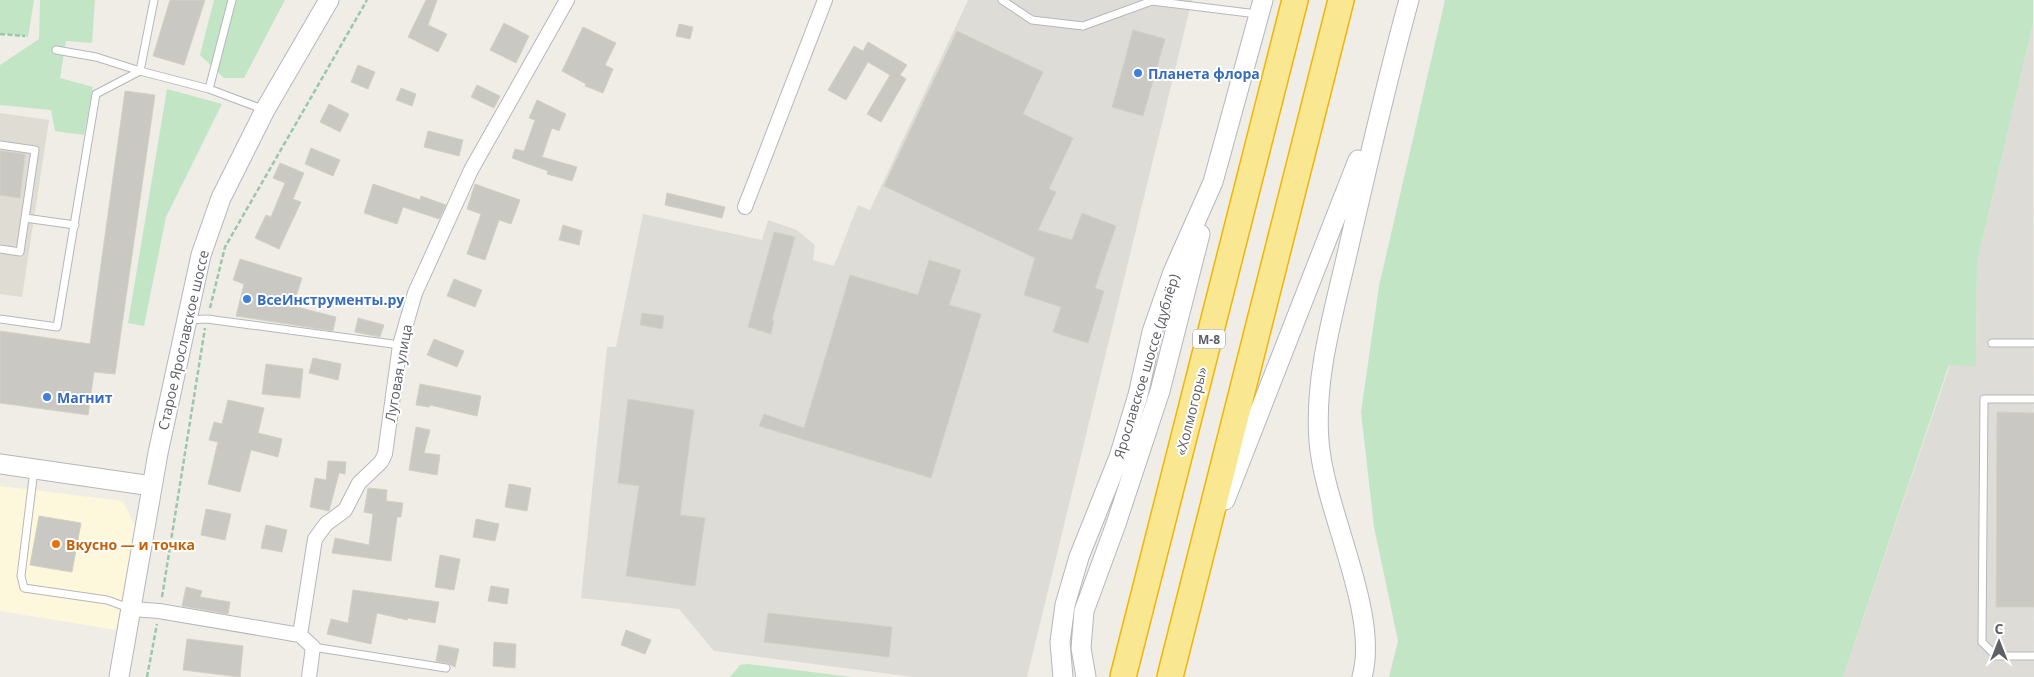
<svg xmlns="http://www.w3.org/2000/svg" width="2034" height="677" font-family="'Open Sans',sans-serif">
<style>
.commercial{fill:#fdf8dc}
.industrial{fill:#dedcd7}
.education{fill:#dfdcd3}
.green{fill:#c2e6c5}
.building{fill:#cac8c2;stroke:#d3d0c3}
.lines{fill:none;stroke-linecap:round;stroke-linejoin:round}
.lane-casing{stroke:#b5b7bb;stroke-width:9}
.street-casing{stroke:#b5b7bb;stroke-width:16}
.secondary-casing{stroke:#b4b7bc;stroke-width:21}
.highway-casing{stroke:#eeb606;stroke-width:28}
.path{stroke:#9cc6ab;stroke-width:2.5;stroke-dasharray:5 2.5;stroke-linecap:butt}
.lane{stroke:#fff;stroke-width:7}
.street{stroke:#fff;stroke-width:14}
.secondary{stroke:#fff;stroke-width:19}
.highway{stroke:#fae791;stroke-width:25}
.shop-dot{fill:#3f7fe0;stroke:#fff;stroke-width:2}
.food-dot{fill:#e8710a;stroke:#fff;stroke-width:2}
.labels{text-anchor:middle;dominant-baseline:central;stroke-width:4;stroke-linejoin:round;paint-order:stroke}
.shield{fill:#fff;stroke:#8e9093;stroke-width:1}
.shield-label{font-size:12px;font-weight:bold;fill:#5d6065}
.shop-label{font-size:14px;font-weight:bold;fill:#366cbe;stroke:#fff;text-anchor:start}
.street-label{font-size:14px;fill:#5d6065;stroke:#fff}
.food-label{font-size:14px;font-weight:bold;fill:#c56008;stroke:#fff;text-anchor:start}
</style>
<rect width="100%" height="100%" fill="#efede5"/>
<path class="commercial" d="M0,486L123,501L135,526L116,630L0,611Z"/>
<path class="industrial" d="M968,0H1192L1027,677H913L714,651L679,609L581,598L607,347H616L643,214L762,240L768,220L797,230L815,245L813,260L834,266L858,205L870,210Z
M2033,0L2034,677H1843L1950,365H1976L1977,263L2033,24Z"/>
<path class="education" d="M0,113L49,120L22,297L0,294Z"/>
<path class="green" d="M0,0H34L28,37L0,33Z
M40,0H95L92,43L66,41L60,78L93,87L84,135L55,131L51,110L0,105V65L39,39Z
M214,0H285L244,78H224L200,55Z
M1445,0H2033V24L1977,263L1976,366L1949,365L1843,677H1389L1398,641L1374,527L1361,412L1379,286Z
M167,89L222,104L166,217L144,326L128,323Z
M747,664L852,677H730L740,665Z"/>
<path class="building" d="M170,0H205L184,65L153,56Z
M426,0H437L428,25L447,34L438,52L408,37Z
M504,23L529,36L516,63L490,50Z
M679,24L693,27L690,39L676,36Z
M583,27L616,43L605,65L613,69L603,93L585,86L586,84L562,71Z
M1133,30L1165,39L1143,116L1112,107Z
M957,31L1043,72L1023,114L1073,138L1049,189L1056,192L1038,230L1072,240L1082,213L1116,226L1095,288L1104,291L1088,343L1053,332L1061,307L1024,295L1035,258L884,186Z
M868,42L907,65L900,75L906,79L881,122L867,114L890,75L868,62L846,100L828,90L854,46L863,51Z
M358,65L375,72L368,89L351,82Z
M477,85L500,96L494,108L471,97Z
M401,88L416,94L412,106L396,100Z
M125,91L155,95L115,374L94,372L88,415L0,403V331L90,344Z
M537,100L566,114L559,131L552,128L542,157L577,167L572,181L547,174L548,171L512,158L515,149L524,151L535,120L529,118Z
M329,104L349,114L340,132L320,122Z
M428,131L463,140L459,156L424,147Z
M311,148L340,160L333,176L305,164Z
M0,151L25,154L20,198L0,195Z
M280,163L304,173L293,199L301,202L279,249L255,238L266,215L271,217L285,183L273,178Z
M373,184L420,200L421,196L446,205L439,219L403,207L397,224L364,213Z
M475,184L520,200L511,224L499,220L485,260L467,254L481,214L467,209Z
M667,193L725,207L722,218L665,205Z
M563,225L582,231L579,245L559,240Z
M774,232L795,237L772,320L774,321L771,334L748,327Z
M240,259L302,278L293,306L336,317L333,331L236,316L244,284L233,280Z
M929,260L961,270L949,305L981,314L931,478L759,426L764,414L804,428L850,275L918,295Z
M454,279L482,290L475,307L447,296Z
M642,313L664,316L662,329L640,325Z
M358,318L384,325L380,337L355,332Z
M434,339L464,351L457,367L427,355Z
M313,358L341,364L338,380L309,373Z
M266,364L303,369L300,398L262,394Z
M420,384L481,396L477,416L430,405L429,407L416,405Z
M628,399L694,410L680,515L705,518L695,586L626,576L639,486L618,483Z
M228,400L264,408L258,433L282,439L278,457L251,450L240,492L208,484L218,442L209,440L214,422L222,424Z
M1997,412L2034,413V607H1996Z
M416,427L430,430L424,453L440,455L437,475L409,470Z
M328,461L346,462L345,474L339,473L329,511L310,507L315,478L326,480Z
M509,484L531,488L527,511L505,507Z
M368,488L387,490L386,501L403,503L401,517H397L391,561L332,553L335,538L369,545L373,514L364,512Z
M206,509L231,514L225,540L201,535Z
M39,516L81,523L72,572L30,565Z
M476,519L499,524L495,541L473,537Z
M266,525L287,530L282,552L261,548Z
M440,555L460,559L454,590L435,587Z
M491,586L509,589L507,604L488,601Z
M186,587L202,591L200,597L230,602L228,614L182,606Z
M353,590L439,602L435,623L408,618L407,620L377,613L371,644L327,634L331,619L348,623Z
M768,613L892,627L889,657L764,642Z
M626,630L651,640L645,654L621,645Z
M187,639L243,646L240,677L183,670Z
M494,642L516,644L515,668L493,666Z
M439,645L459,649L455,667L447,663L436,661Z"/>
<g class="lines">
<g class="lane-casing">
<path id="lane" d="M154,0L140,71L209,89L265,110
M1002,0L1032,20L1083,26L1152,1L1257,14
M209,89L232,0
M0,145L35,150L20,252L0,249
M25,218L75,225
M0,319L57,327L96,94L140,71L96,57L56,50
M188,320L207,319L400,345
M1992,343H2034
M2034,399H1984L1982,642L1996,656H2034
M34,470L21,576L24,588L107,600L129,608
M313,647L446,668"/>
</g>
<g class="street-casing">
<path id="street" d="M745,207L825,0
M132,609L159,611L300,635L313,647L309,677
M300,635L315,539L326,524L345,510L359,483L381,462L385,454L400,345L415,293L471,170L567,0"/>
</g>
<g class="secondary-casing">
<path id="secondary" d="M0,464L152,486
M1225,500L1358,160
M119,677L158,453L201,255L221,198L265,110L329,0
M1063,677L1060,642L1065,605L1079,557L1119,457L1138,395L1152,332L1173,272L1213,182L1263,0
M1086,677L1081,648L1084,611L1116,524L1160,391L1200,234
M1362,677C1380,613 1324,510 1319,441C1314,376 1334,312 1348,250C1367,167 1386,83 1409,0"/>
</g>
<g class="highway-casing">
<path id="highway" d="M1123,677L1295,0
M1170,677L1341,0"/>
</g>
<path class="path" d="M0,34L25,36
M210,308L225,247L367,0
M162,597L205,328
M147,677L157,624"/>
<use href="#lane" class="lane"/>
<use href="#street" class="street"/>
<use href="#secondary" class="secondary"/>
<use href="#highway" class="highway"/>
</g>
<g class="shop-dot">
<circle cx="1138" cy="73" r="5"/>
<circle cx="247" cy="299" r="5"/>
<circle cx="47" cy="397" r="5"/>
</g>
<circle class="food-dot" cx="56" cy="544" r="5"/>
<g class="labels">
<rect class="shield" x="1193" y="329.5" width="32" height="19" rx="4"/>
<g class="shield-label">
<text x="1209" y="339">М-8</text>
</g>
<g class="shop-label">
<text x="1148" y="73">Планета флора</text>
<text x="257" y="299">ВсеИнструменты.ру</text>
<text x="57" y="397">Магнит</text>
</g>
<g class="street-label">
<text transform="translate(183 340) rotate(-77)">Старое Ярославское шоссе</text>
<text transform="translate(1146 366) rotate(-73)">Ярославское шоссе (дублёр)</text>
<text transform="translate(398 373) rotate(-80)">Луговая улица</text>
<text transform="translate(1191 411) rotate(-76)">«Холмогоры»</text>
</g>
<g class="food-label">
<text x="66" y="544">Вкусно — и точка</text>
</g>
</g>
<g transform="translate(1999 642)" stroke="#ffffff" stroke-width="4" paint-order="stroke">
<path d="M0-4L9 19L0 12L-9 19Z" fill="#5d6065"/>
<text y="-8" font-size="14" font-weight="bold" text-anchor="middle" fill="#5d6065">С</text>
</g>
</svg>
